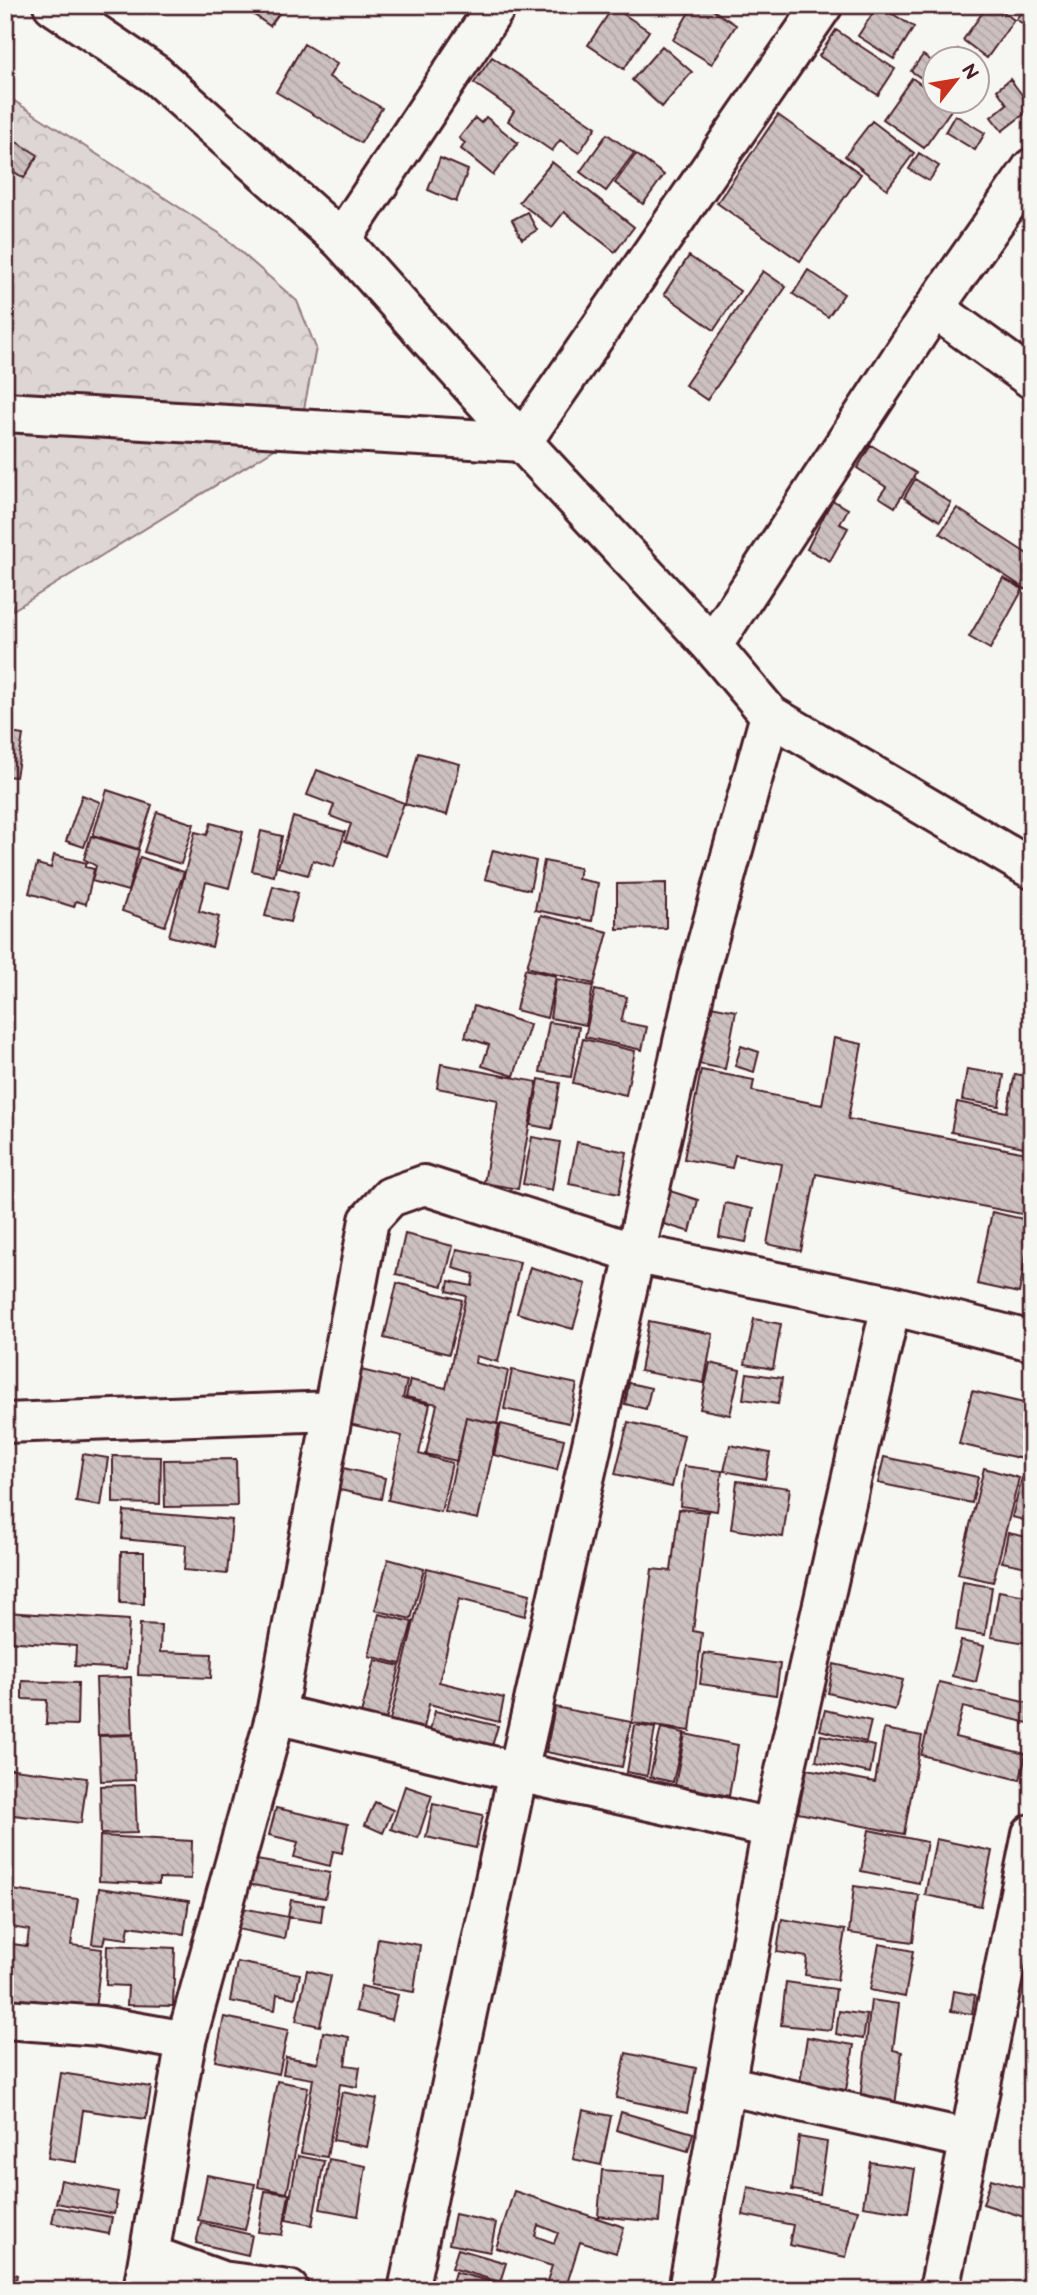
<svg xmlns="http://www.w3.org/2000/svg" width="1037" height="2295" font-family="'Balsamiq Sans',sans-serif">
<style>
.forest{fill:url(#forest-crowns);stroke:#947a80;stroke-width:2}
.building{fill:url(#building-back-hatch);stroke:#4a1f2b;stroke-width:2;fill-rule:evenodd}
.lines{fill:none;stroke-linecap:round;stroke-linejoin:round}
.minor-casing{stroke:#4a1f2b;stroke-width:44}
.secondary-casing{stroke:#4a1f2b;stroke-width:44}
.minor{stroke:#f6f6f2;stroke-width:38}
.secondary{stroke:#f6f6f2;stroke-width:38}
</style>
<defs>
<pattern id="forest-crowns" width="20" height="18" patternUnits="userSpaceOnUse" patternTransform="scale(1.75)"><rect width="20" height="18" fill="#ddd6d5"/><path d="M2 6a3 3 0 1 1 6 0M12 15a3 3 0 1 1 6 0" fill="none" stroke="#bfb7b7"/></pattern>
<pattern id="building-back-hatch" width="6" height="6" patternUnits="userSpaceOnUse" patternTransform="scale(1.75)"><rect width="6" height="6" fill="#ccc1c0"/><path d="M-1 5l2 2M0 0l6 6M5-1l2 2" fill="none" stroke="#b1a5a5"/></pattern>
</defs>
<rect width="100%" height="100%" fill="#f6f6f2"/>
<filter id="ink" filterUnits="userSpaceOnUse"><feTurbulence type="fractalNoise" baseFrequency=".0143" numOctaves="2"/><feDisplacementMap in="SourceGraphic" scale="14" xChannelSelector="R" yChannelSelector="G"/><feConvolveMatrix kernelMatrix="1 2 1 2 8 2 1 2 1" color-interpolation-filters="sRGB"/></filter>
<g filter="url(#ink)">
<path class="forest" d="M5,95L219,233L297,301L316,348L299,434L13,610L5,585Z"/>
<path class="building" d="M240,5H285L270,26Z
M693,5H705L736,25L712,64L673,40Z
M878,5L914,27L894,59L858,36Z
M988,5H994L1014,20L987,58L963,40Z
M1027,5L1032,9L1030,29L1016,19Z
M613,7L649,31L624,69L588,45Z
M836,30L895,69L878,95L819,56Z
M304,44L337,64L329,77L382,108L361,143L276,92Z
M662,46L692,72L662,107L632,80Z
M958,49L973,60H950Z
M923,55L936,64L927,82L911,71Z
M492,57L596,127L579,153L560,140L552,151L508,121L514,111L474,83Z
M912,78L936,95V102H945L953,107L924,148L883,119Z
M1010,79L1032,108L1002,131L991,117L1007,104L997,90Z
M778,115L861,174L800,261L717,203Z
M955,115L985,133L975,150L945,132Z
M486,117L518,143L493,175L461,149L465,143L459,138L475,118L481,123Z
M872,121L914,153L887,189L845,156Z
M607,134L634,153L606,191L580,172Z
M15,141L38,155L24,178L5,166V156Z
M919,153L939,166L929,181L909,169Z
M636,154L664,175L643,204L615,183Z
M440,158L468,170L456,202L428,190Z
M552,162L634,227L615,252L564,212L552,227L519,202Z
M527,212L537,230L522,239L512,220Z
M689,256L740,291L714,330L664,294Z
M808,270L844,294L828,317L793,294Z
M763,271L786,287L707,400L685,385Z
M871,445L916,473L895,507L879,497L886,487L857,468Z
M915,479L951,503L940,521L904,498Z
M832,500L848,509L840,524L848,528L830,561L807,549Z
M957,508L1032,557L1030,592L940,533Z
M1003,578L1023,589L990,649L969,637Z
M5,732L23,735L16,777L5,776Z
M418,753L460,764L447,815L405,804Z
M317,770L404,803L385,856L345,841L351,824L330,816L334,805L307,795Z
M107,790L152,805L138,849L93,835Z
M82,795L100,802L84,847L66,841Z
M157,812L194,824L181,864L144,852Z
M293,817L345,832L334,867L313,860L308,875L278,867Z
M211,823L243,832L229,888L206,882L199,911L219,917L212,947L169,936L195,832L207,835Z
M261,831L282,836L274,876L252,871Z
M91,836L139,850L128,891L92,881L96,866L84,859Z
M493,850L536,861L530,890L485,879Z
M54,855L87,863L85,867L94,869L86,904L76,901L74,907L29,893L37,864L51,868Z
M140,857L184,872L165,926L122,911Z
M544,861L580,868L578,879L598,883L592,921L535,910Z
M666,883V928L617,929V884Z
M273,886L298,893L290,922L265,916Z
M541,915L608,932L594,984L527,967Z
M525,969L556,976L547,1018L516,1010Z
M556,979L593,986L586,1025L550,1018Z
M595,990L627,997L621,1022L647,1027L642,1050L585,1037Z
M474,1006L530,1025L514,1076L482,1066L489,1045L465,1037Z
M711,1006L736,1011L725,1069L699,1064Z
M549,1022L579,1027L571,1077L540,1072Z
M834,1038L862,1044L848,1119L1032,1154V1216L816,1174L801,1251L767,1244L782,1164L735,1155L732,1168L684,1159L701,1070L754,1080L752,1091L822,1105Z
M583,1039L635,1051L626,1095L573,1083Z
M741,1046L759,1052L754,1072L735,1066Z
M441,1064L537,1082L518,1189L484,1183L498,1100L437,1088Z
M967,1069L1004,1075L999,1106L962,1100Z
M1015,1074L1032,1077V1129L1028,1148L951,1132L957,1102L1007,1112Z
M539,1079L560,1083L552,1129L531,1125Z
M5,1131H13V1186L5,1185Z
M532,1137L560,1142L552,1190L523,1184Z
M577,1142L627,1152L619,1194L569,1184Z
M670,1191L698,1200L690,1232L661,1223Z
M725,1203L753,1209L746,1242L719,1237Z
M992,1212L1032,1221L1019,1293L977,1284Z
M405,1234L453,1246L443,1286L396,1274Z
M457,1249L520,1262L498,1362L476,1356L475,1363L508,1371L497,1424L466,1417L457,1461L426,1454L437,1404L406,1397L410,1380L446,1388L466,1296L447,1291L449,1281L472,1286L474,1274L453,1268Z
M530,1267L586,1284L573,1329L517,1313Z
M1032,1270V1295L1027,1294Z
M397,1283L462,1300L449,1354L384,1338Z
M754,1319L781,1324L773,1369L745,1364Z
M649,1321L713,1334L704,1383L640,1371Z
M710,1363L740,1370L730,1415L700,1409Z
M361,1370L407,1381L403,1398L430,1404L419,1454L452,1463L441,1512L388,1500L402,1436L349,1424Z
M512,1370L577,1384L569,1423L504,1409Z
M747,1373L782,1378L778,1404L743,1399Z
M629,1383L651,1388L646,1409L625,1404Z
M972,1391L1032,1405V1420L1023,1459L959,1444Z
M466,1417L499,1424L478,1519L445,1512Z
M628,1422L684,1435L672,1487L615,1474Z
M501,1424L564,1439L557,1470L494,1455Z
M730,1445L770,1453L765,1479L724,1471Z
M83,1454L108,1458L101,1506L76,1502Z
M113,1456L161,1457L160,1504L113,1503Z
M884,1457L978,1477L972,1503L878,1483Z
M236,1459L237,1506L165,1507L164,1460Z
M331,1465L385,1478L381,1499L326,1487Z
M684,1466L722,1471L717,1511L680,1506Z
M984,1468L1019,1478L993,1582L958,1574Z
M1022,1478L1032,1481V1522L1012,1517Z
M737,1481L790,1488L783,1537L731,1529Z
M679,1509L708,1512L693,1631L702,1633L690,1731L632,1723L652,1569L671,1571Z
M124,1511L232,1520L227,1574L184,1570L186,1545L122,1539Z
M1008,1533L1032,1538V1568L1002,1562Z
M121,1552H144V1604L120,1603Z
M388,1559L424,1569L411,1619L375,1610Z
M427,1568L530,1594L525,1616L459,1599L439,1682L504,1698L499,1722L429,1704L424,1728L390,1720Z
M963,1582L992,1587L985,1635L956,1630Z
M999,1591L1032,1597V1644L991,1637Z
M5,1612L129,1620L126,1669L75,1666L76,1646L5,1641Z
M379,1614L412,1622L401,1664L369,1656Z
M140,1624L161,1625L160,1652L212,1654L211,1678L138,1675Z
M961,1641L984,1646L976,1682L952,1676Z
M704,1653L780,1664L776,1695L700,1684Z
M375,1660L400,1666L386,1720L361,1714Z
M834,1664L903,1680L895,1710L828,1693Z
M131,1677L133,1734L98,1735L96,1678Z
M22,1681L78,1683L77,1725L46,1724L47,1700L22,1699Z
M939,1682L1032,1704V1724L963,1707L955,1737L1026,1754L1020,1780L921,1755Z
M555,1707L631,1722L622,1767L546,1752Z
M825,1710L871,1721L866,1742L820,1730Z
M435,1711L498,1726L492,1746L430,1730Z
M635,1725L655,1728L647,1776L627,1772Z
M661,1728L684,1733L673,1782L650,1777Z
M884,1729L922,1736L904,1834L798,1813L807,1769L875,1782Z
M685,1734L738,1745L729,1796L675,1785Z
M133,1735L135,1780L101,1781L99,1736Z
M821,1735L875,1746L870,1773L816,1761Z
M5,1768L87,1778L81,1823L5,1814Z
M135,1785L137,1833L101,1834L100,1786Z
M405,1786L432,1795L418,1838L391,1829Z
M375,1802L393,1810L383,1833L365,1825Z
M433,1804L483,1815L476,1848L426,1837Z
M276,1808L348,1824L342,1853L333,1851L330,1866L294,1857L298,1842L269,1835Z
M869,1830L927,1842L919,1883L861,1871Z
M100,1836L192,1841L191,1879L159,1878V1884L99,1881Z
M936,1839L992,1851L981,1906L925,1895Z
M251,1859L330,1873L325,1898L247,1884Z
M854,1886L919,1895L913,1942L849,1933Z
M99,1888L189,1901L184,1934L129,1926L127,1939L105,1936L103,1945L92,1944Z
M5,1889L78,1899L71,1945L102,1949L95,2010L5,1998V1943L27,1946L29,1930L5,1926Z
M291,1900L323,1905L321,1922L288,1917Z
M242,1908L288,1917L284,1939L238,1929Z
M782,1919L845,1930L837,1980L805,1975L807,1957L777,1952Z
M378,1938L420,1945L414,1992L371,1985Z
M1031,1942H1032V1965L1028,1964Z
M879,1944L913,1951L905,1997L870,1990Z
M107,1945L175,1948L173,2006L127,2005L128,1986L106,1985Z
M237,1962L300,1974L295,1998L277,1994L275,2010L230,2001Z
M307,1970L331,1976L320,2026L296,2021Z
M786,1982L836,1989L831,2030L781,2025Z
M361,1986L398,1995L392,2020L356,2011Z
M954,1991L975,1995L972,2014L951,2011Z
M871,2000L899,2004L893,2050L902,2052L895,2105L860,2100Z
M839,2011L867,2015L863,2039L836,2034Z
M224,2017L288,2030L279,2074L215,2061Z
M323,2032L349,2037L345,2065L360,2067L357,2087L340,2084L327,2157L301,2153L313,2079L283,2074L286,2057L318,2063Z
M807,2037L854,2045L846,2090L800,2083Z
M626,2053L696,2068L687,2113L616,2098Z
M61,2073L151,2087L146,2119L83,2110L76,2162L48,2158Z
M277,2081L308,2087L287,2193L258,2187Z
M342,2092L377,2099L367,2147L333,2140Z
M583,2110L611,2116L601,2165L573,2159Z
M621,2112L693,2133L688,2151L616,2130Z
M799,2137L827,2142L820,2194L792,2190Z
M298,2156L324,2161L312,2225L286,2220Z
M329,2159L366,2166L358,2216L320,2209Z
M870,2162L915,2169L908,2213L863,2206Z
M602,2170L663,2175L659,2222L598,2216Z
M207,2175L255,2184L245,2230L198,2220Z
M991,2179L1032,2191L1024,2217L983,2204Z
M61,2180L118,2192L114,2214L56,2203Z
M748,2187L858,2210L846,2257L789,2245L793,2225L743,2215Z
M265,2191L289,2194L282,2235L258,2232Z
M514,2191L624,2227L616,2253L580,2242L565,2290H544L552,2266L496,2248ZM538,2225L558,2233L554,2243L535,2236Z
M55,2207L112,2217L109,2234L52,2223Z
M455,2214L496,2223L490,2252L449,2244Z
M201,2223L252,2235L248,2255L196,2243Z
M458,2249L506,2263L500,2282L452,2268Z
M5,2272L17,2275L14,2290H5Z
M455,2272L500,2284L498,2290H450Z
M588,2284L628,2290H587Z"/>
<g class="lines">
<g class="minor-casing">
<path id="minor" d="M341,240L497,5
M934,308L1032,379
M5,412L522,442L823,5
M712,646L934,308L1032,168
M5,1423L333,1411
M276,1714L518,1772L772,1828
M5,2019L101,2026L186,2041
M725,2085L968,2139
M150,2255L222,2281L289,2290
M143,2290L186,2041L276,1714L369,1220L390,1197L424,1185L638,1254L891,1305L1032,1341
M408,2290L518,1772L698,976L770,715
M688,2290L772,1828L891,1305
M939,2290L1032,1834"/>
</g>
<g class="secondary-casing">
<path id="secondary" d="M53,5L155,74L341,240L522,442L712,646L770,715L1032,869"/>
</g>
<use href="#minor" class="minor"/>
<use href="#secondary" class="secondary"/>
</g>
</g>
<rect width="1037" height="2295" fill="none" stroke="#f6f6f2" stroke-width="28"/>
<rect x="14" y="14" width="1009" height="2267" fill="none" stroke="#4a1f2b" stroke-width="2.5" filter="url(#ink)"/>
<g transform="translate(956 80) rotate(59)"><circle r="33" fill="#f6f6f2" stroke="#b1a0a2" stroke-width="2"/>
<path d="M0-5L12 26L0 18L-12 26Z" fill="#c8321e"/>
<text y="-10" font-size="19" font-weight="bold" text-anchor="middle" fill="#4a1f2b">N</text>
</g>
</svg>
